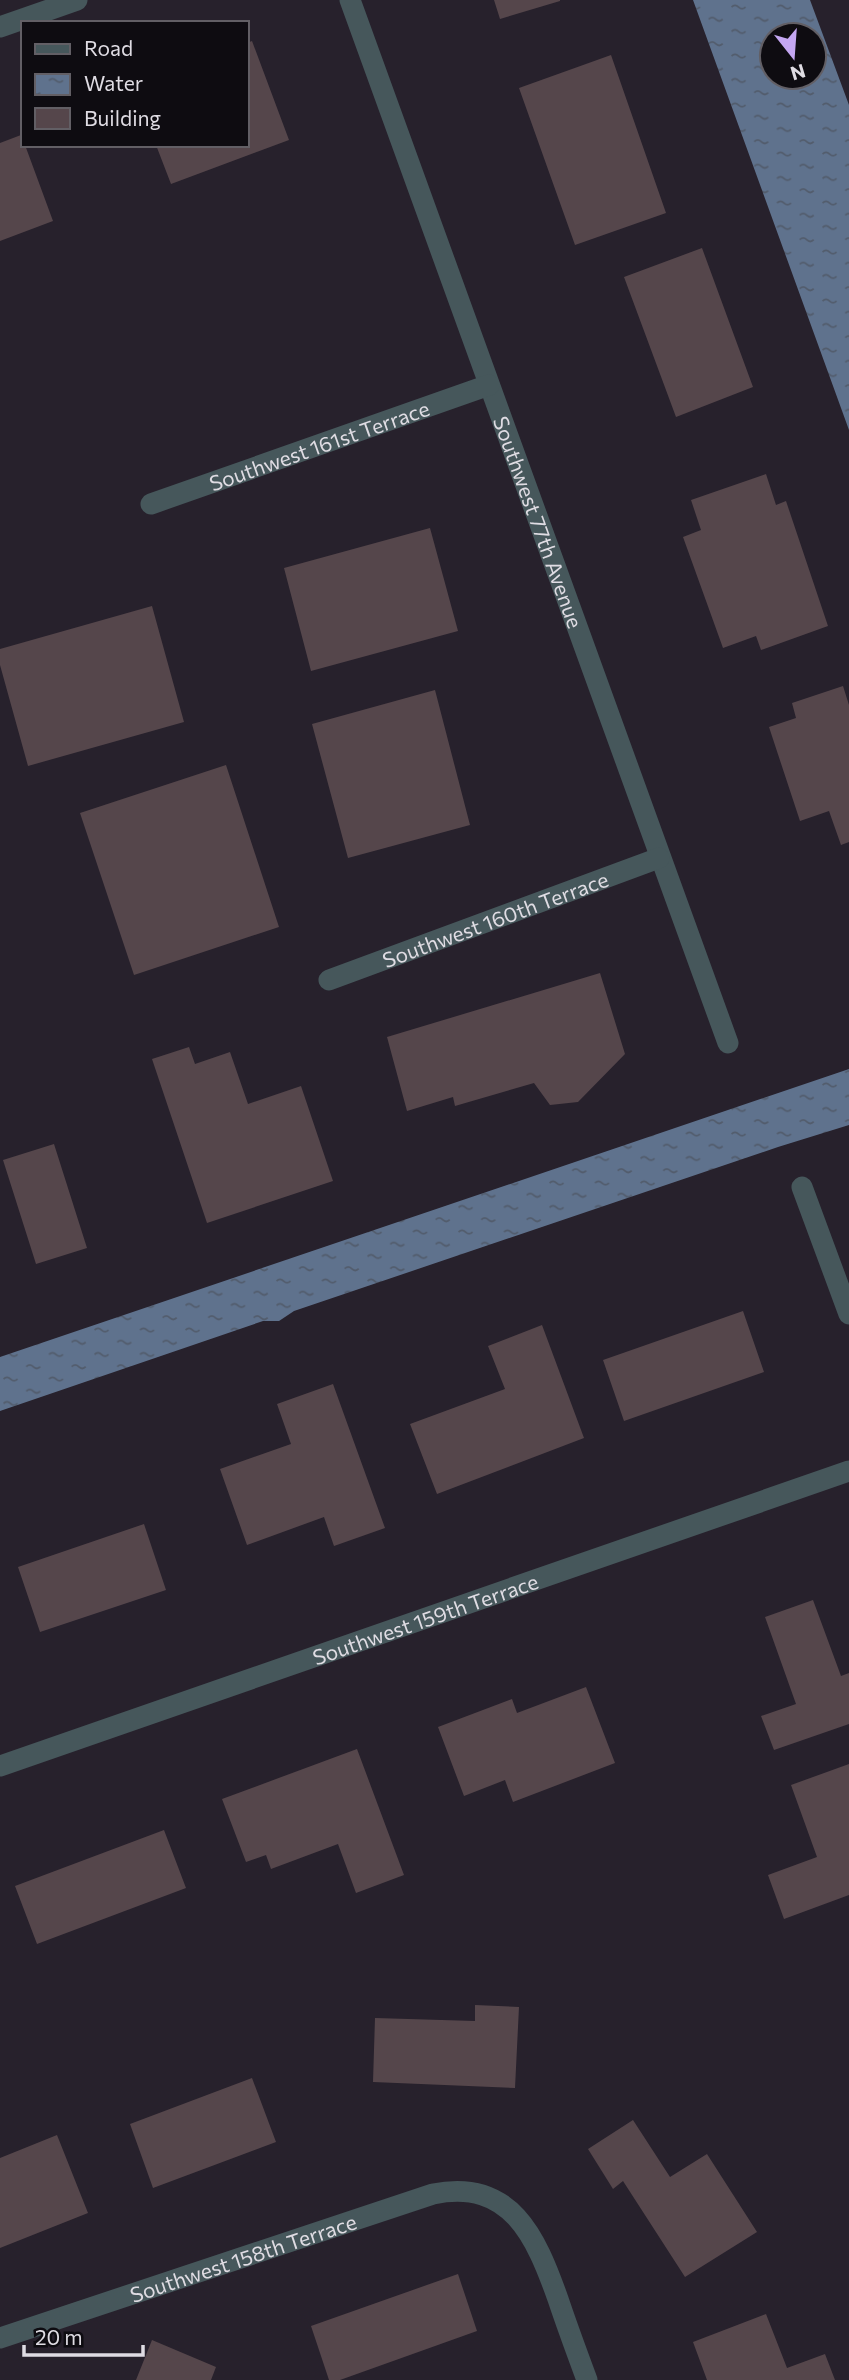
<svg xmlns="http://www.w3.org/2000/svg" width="849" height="2380" font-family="Commissioner,sans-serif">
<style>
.water{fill:url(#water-ripples);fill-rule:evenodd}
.building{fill:#55464b}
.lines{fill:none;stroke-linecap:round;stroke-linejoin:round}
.minor{stroke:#46575b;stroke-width:21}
.labels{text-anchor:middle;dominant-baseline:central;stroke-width:5;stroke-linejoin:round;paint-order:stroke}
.street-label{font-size:21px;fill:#dfdce3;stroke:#0e0c11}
</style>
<defs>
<pattern id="water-ripples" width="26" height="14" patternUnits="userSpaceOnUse" patternTransform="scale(1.75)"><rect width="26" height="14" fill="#5f728d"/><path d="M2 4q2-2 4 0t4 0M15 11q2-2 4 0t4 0" fill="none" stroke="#525c6c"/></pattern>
</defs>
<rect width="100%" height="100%" fill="#27212c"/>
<path class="water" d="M693,0H810L849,105V430ZM772,35H814V77H772Z
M849,1069V1125L778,1147L294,1311L279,1321H263L0,1411V1357Z"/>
<path class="building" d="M494,0H560V1L500,19Z
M252,41L289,140L171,184L156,145H247V43Z
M611,55L666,213L575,245L519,88Z
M21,135L23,145H25L53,221L0,241V143Z
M702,248L753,387L676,417L624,277Z
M766,474L776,505L786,501L828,626L761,650L756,636L723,648L683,537L701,530L691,500Z
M430,528L458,631L311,671L284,568Z
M152,606L184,722L28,766L0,665V649Z
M843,686L849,705V842L841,845L829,811L800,821L769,727L796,718L792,703Z
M435,690L470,825L348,858L312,724Z
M226,765L279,927L134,975L80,813Z
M600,973L625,1054L578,1102L550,1105L534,1083L455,1106L453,1097L407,1111L387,1037Z
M189,1047L195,1064L230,1052L248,1104L301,1086L333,1181L207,1223L152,1059Z
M54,1144L87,1248L36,1264L3,1160Z
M743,1311L764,1372L624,1421L603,1360Z
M542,1325L584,1438L437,1494L410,1424L505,1389L488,1346Z
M333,1384L385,1528L334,1546L324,1517L247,1545L220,1469L291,1444L277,1404Z
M144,1524L166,1590L40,1632L18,1567Z
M813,1600L841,1676L849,1673V1724L774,1750L761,1716L796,1704L765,1617Z
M586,1687L615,1763L513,1802L505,1780L464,1796L438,1727L512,1699L517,1713Z
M357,1749L404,1875L356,1893L338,1844L271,1869L266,1855L246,1862L222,1799Z
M849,1764V1895L784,1919L768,1875L817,1857L791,1785Z
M164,1830L186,1888L37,1944L15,1886Z
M475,2005L519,2007L515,2088L373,2082L375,2018L475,2021Z
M252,2078L276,2142L153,2188L130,2124Z
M633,2120L670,2177L707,2154L757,2232L685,2277L623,2181L613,2189L588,2149Z
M57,2135L88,2213L0,2248V2158Z
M458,2274L477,2331L340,2380H329L311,2326Z
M766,2314L787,2368L825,2354L835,2380H707L693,2342Z
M152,2340L216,2367L211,2380H136Z"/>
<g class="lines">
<g class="minor">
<path id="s1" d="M350,0L728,1043"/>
<path d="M0,27L77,0"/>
<path id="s2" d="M151,504L489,385"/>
<path id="s3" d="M329,980L659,858"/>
<path d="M802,1187L849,1314"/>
<path id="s4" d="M0,1766L849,1471"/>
<path id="s5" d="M0,2338L433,2194C511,2178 536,2237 558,2299C567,2326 577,2353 587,2380"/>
</g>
</g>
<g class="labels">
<g class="street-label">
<text stroke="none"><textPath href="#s2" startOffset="178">Southwest 161st Terrace</textPath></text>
<text stroke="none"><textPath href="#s1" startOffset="555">Southwest 77th Avenue</textPath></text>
<text stroke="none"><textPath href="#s3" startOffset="177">Southwest 160th Terrace</textPath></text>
<text stroke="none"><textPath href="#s4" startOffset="450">Southwest 159th Terrace</textPath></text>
<text stroke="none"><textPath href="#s5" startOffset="256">Southwest 158th Terrace</textPath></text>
</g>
</g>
<rect x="21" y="21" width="228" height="126" fill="#0e0c11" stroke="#625f65" stroke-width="2"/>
<rect x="35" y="44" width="35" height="10" fill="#46575b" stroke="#625f65" stroke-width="2"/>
<text x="84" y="56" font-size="21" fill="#dfdce3">Road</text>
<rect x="35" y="74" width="35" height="21" fill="url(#water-ripples)" stroke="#625f65" stroke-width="2"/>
<text x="84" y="91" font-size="21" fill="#dfdce3">Water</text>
<rect x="35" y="108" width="35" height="21" fill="#55464b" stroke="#625f65" stroke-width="2"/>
<text x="84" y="126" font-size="21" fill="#dfdce3">Building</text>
<g transform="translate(793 56) rotate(163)"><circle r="33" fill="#0e0c11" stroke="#625f65" stroke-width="2"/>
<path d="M0-5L12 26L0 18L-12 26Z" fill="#c4a7f2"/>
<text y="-10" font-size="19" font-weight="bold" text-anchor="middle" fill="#dfdce3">N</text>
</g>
<path d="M24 2345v10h119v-10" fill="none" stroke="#dfdce3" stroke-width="3.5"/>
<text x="35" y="2345" font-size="21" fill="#dfdce3" stroke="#0e0c11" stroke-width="5" paint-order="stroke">20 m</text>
</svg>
